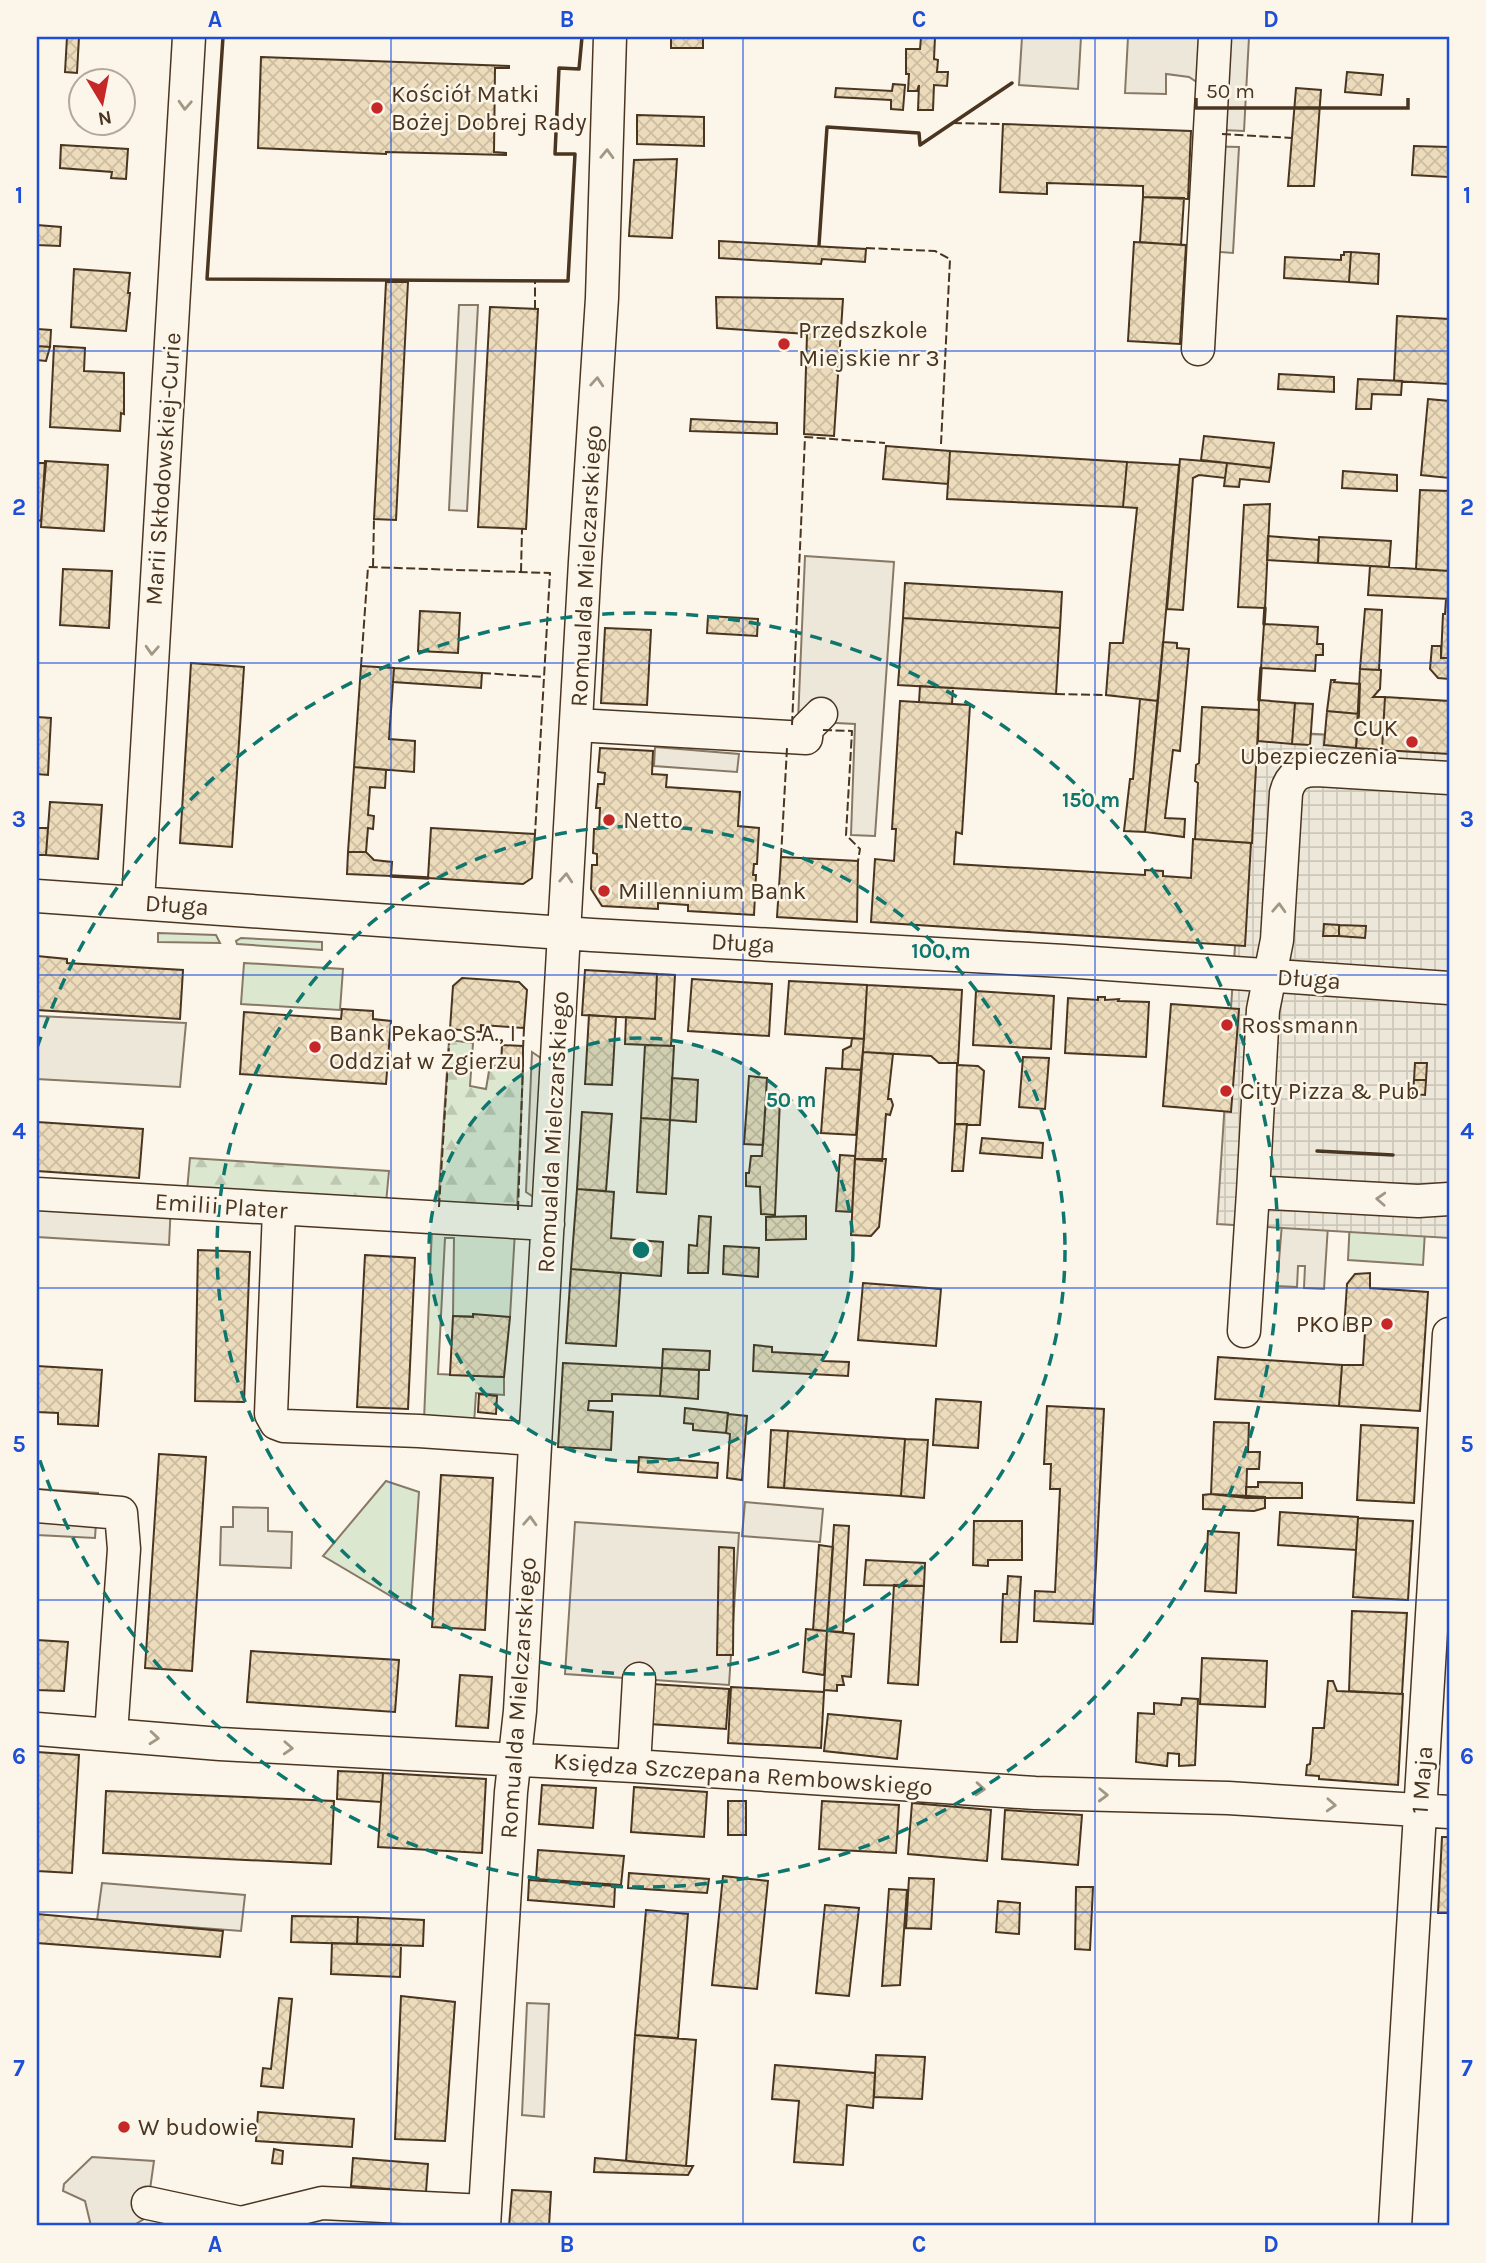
<svg xmlns="http://www.w3.org/2000/svg" width="1486" height="2263" font-family="Karla,sans-serif">
<style>
.green{fill:#dce7d0;stroke:#887966;stroke-width:2}
.forest{fill:url(#forest-firs);stroke:#887966;stroke-width:2}
.parking{fill:#ede7d9;stroke:#887966;stroke-width:2}
.plaza{fill:url(#plaza-grid);stroke:#887966;stroke-width:2}
.building{fill:url(#building-cross-hatch);stroke:#4a3520;stroke-width:2}
.lines{fill:none;stroke-linecap:round;stroke-linejoin:round}
.minor-casing{stroke:#4a3520;stroke-width:35}
.minor{stroke:#fbf6e9;stroke-width:32}
.fence{stroke:#4a3520;stroke-width:2;stroke-dasharray:9 3.5;stroke-linecap:butt}
.wall{stroke:#4a3520;stroke-width:3.5}
.oneway{stroke:#a29684}
.grid{fill:none;stroke:#1d4ed8;stroke-width:2;stroke-opacity:0.55}
.ring{fill:none;stroke:#0f766e;stroke-width:3.5;stroke-dasharray:12 9}
.poi-dot{fill:#c62828;stroke:#fbf6e9;stroke-width:2.5}
.labels{text-anchor:middle;dominant-baseline:central;stroke-width:5;stroke-linejoin:round;paint-order:stroke}
.poi-label{font-size:24px;fill:#4a3520;stroke:#fbf6e9;text-anchor:start}
.street-label{font-size:24px;fill:#4a3520;stroke:#fbf6e9}
.centre{fill:#0f766e;stroke:#fbf6e9;stroke-width:3.5}
.ring-label{font-size:21px;text-anchor:middle;font-weight:bold;fill:#0f766e;stroke:#fbf6e9;stroke-width:5;stroke-linejoin:round;paint-order:stroke}
.neatline{fill:none;stroke:#1d4ed8;stroke-width:2.5}
.grid-label{font-size:23px;text-anchor:middle;font-weight:bold;fill:#1d4ed8}
</style>
<defs>
<pattern id="forest-firs" width="22" height="20" patternUnits="userSpaceOnUse" patternTransform="scale(1.75)"><rect width="22" height="20" fill="#dce7d0"/><path d="M5 1l3.5 6h-7zM16 11l3.5 6h-7z" fill="#bec7b2"/></pattern>
<pattern id="plaza-grid" width="8" height="8" patternUnits="userSpaceOnUse" patternTransform="scale(1.75)"><rect width="8" height="8" fill="#ede7d9"/><path d="M0 4h8M4 0v8" fill="none" stroke="#cdc7ba"/></pattern>
<pattern id="building-cross-hatch" width="8" height="8" patternUnits="userSpaceOnUse" patternTransform="scale(1.75)"><rect width="8" height="8" fill="#ecdcbc"/><path d="M0 0l8 8M0 8l8-8" fill="none" stroke="#ccbda1"/></pattern>
</defs>
<rect width="100%" height="100%" fill="#fbf6e9"/>
<path class="green" d="M158,933L216,935L220,943L158,942Z
M241,938L322,942V950L237,944L236,941Z
M244,963L343,969L340,1010L241,1004Z
M1350,1219L1425,1231L1423,1265L1348,1260Z
M432,1227L515,1231L510,1317L453,1316L454,1238H445L438,1374L504,1377V1395L476,1393L474,1424L424,1420Z
M386,1481L419,1492L411,1608L323,1556Z"/>
<path class="forest" d="M449,1040L473,1043L470,1086L486,1089L490,1065L523,1070L517,1211L438,1207Z
M190,1158L389,1171L386,1203L187,1191Z"/>
<path class="parking" d="M1022,37H1081L1078,89L1019,85Z
M1128,37H1249L1244,131L1199,129L1201,85L1189,77L1166,74V94L1125,93Z
M1199,146L1239,147L1233,253L1194,250Z
M459,305H478L467,511L449,510Z
M805,556L894,562L875,836L851,835L855,724L798,721Z
M655,747L739,754L737,772L654,766Z
M37,1016L186,1023L180,1087L37,1079Z
M532,1052L551,1065L544,1204L526,1192Z
M37,1194L171,1203L169,1245L37,1237Z
M1282,1223L1328,1225L1324,1289L1304,1288L1305,1266H1298L1297,1287L1277,1286Z
M37,1489L98,1493L95,1538L37,1535Z
M745,1502L823,1509L820,1542L742,1536Z
M233,1507L268,1508V1531L292,1532L291,1568L220,1565L221,1527H233Z
M575,1522L739,1533L729,1685L565,1674Z
M102,1883L245,1895L241,1931L97,1920Z
M527,2003L549,2004L544,2117L522,2115Z
M92,2157L154,2161L146,2218L132,2226H91L85,2201L63,2191L64,2184Z"/>
<path class="plaza" d="M1249,730L1449,742V1238L1217,1224Z"/>
<path class="building" d="M67,37H79L77,73L65,72Z
M671,37H703V48H671Z
M935,37L934,59L938,60L937,72H948L947,86L934,85L933,110H918L919,85L917,91H908L909,74H906V49H920L921,37Z
M261,57L509,66V68H495L494,152L506,153V155L386,152V154L258,148Z
M1347,72L1383,75L1381,95L1345,92Z
M893,84L905,85L903,110L891,109V100L835,97L836,88L892,91Z
M1296,88L1321,90L1314,186H1288Z
M637,115L704,117V146L637,144Z
M1003,124L1191,131L1188,199L1143,197V186L1047,183V194L1000,192Z
M61,145L128,149L126,179L111,178L112,172L60,168Z
M1414,146L1449,147L1448,177L1412,175Z
M677,159L672,238L629,236L634,160Z
M1143,197L1184,198L1181,245L1140,242Z
M37,225L61,227L60,246L37,245Z
M719,241L866,249L865,262L822,259L821,264L719,258Z
M1134,242L1186,245L1180,344L1128,341Z
M1344,252H1351L1349,282L1284,278L1285,257L1341,260V255H1344Z
M1351,252L1379,254L1378,284L1349,282Z
M74,269L130,273L128,293H130L126,331L71,327Z
M386,282H408L396,520L374,519Z
M716,297L843,299L834,436L804,434L807,334L717,328Z
M490,307L538,309L526,529L478,527Z
M1397,316L1449,319V384L1394,381Z
M37,329L51,330L50,347L37,346Z
M37,346L50,347L46,361L37,360Z
M54,346L85,348L84,371L124,373V414L121,413L120,431L50,427Z
M1279,374L1334,377V392L1278,389Z
M1358,379L1402,381L1401,395L1372,394L1371,409H1356Z
M1428,399L1449,401V478L1421,475Z
M691,419L777,423V434L690,431Z
M1204,436L1274,443L1271,468L1201,460Z
M886,446L950,451L948,484L883,479Z
M950,451L1127,462L1123,507L947,499Z
M1180,459L1227,463L1225,478L1199,475L1193,478L1183,610L1167,609Z
M45,461L108,465L104,531L41,527Z
M1127,462L1179,465L1158,701L1106,695L1110,643H1123L1137,508L1123,507Z
M37,463H46L41,521L37,520Z
M1227,463L1271,468L1269,482L1240,479L1239,487L1224,486Z
M1343,471L1397,475V491L1342,488Z
M1420,490L1449,491V571L1416,569Z
M1270,504L1265,608L1238,607L1244,505Z
M1268,536L1319,540L1318,563L1267,560Z
M1319,537L1391,541L1389,567L1318,563Z
M1370,566L1449,571V599L1368,595Z
M63,569L112,571L109,628L60,625Z
M905,583L1062,592L1060,628L903,618Z
M1446,599H1449V658H1441L1443,614H1445Z
M1365,609L1382,610L1379,670L1360,669Z
M420,611L460,613L458,653L418,651Z
M708,616L758,619L757,636L707,633Z
M903,618L1060,628L1056,694L898,685Z
M1264,624L1318,627L1317,644H1323V655H1316L1315,671L1261,668Z
M605,628L651,630L647,705L601,703Z
M1163,642L1177,643V648L1189,649L1180,751L1173,750L1165,818L1185,819L1184,837L1145,832Z
M1432,646H1441V658H1449V679L1438,678L1430,669Z
M191,663L244,667L232,847L180,843Z
M361,666L394,668L389,739L415,741L414,772L354,767Z
M394,668L482,673L481,688L393,682Z
M1360,669L1381,670L1380,689L1373,697H1385L1382,750L1356,748Z
M1331,680H1335L1334,682L1360,684L1359,714L1327,711Z
M920,686L953,688L952,704L919,702Z
M1385,697L1449,701V754L1382,750Z
M1140,699L1158,701L1145,832L1124,831L1130,779H1133Z
M1259,700L1295,703L1292,744L1258,741Z
M900,701L970,705L962,834L956,832L954,864L1145,875V870L1163,871V876L1191,878L1193,839L1251,843L1245,946L871,922L875,859L894,861L896,829H892Z
M1295,703L1313,704L1310,745L1292,744Z
M1202,707L1259,710L1252,843L1195,839L1198,783L1195,781L1196,765L1199,763Z
M1327,711L1359,714L1356,748L1324,745Z
M37,717L51,718L48,775L37,774Z
M600,748L653,751L652,774L667,775L666,787L740,792L738,826L759,828L757,864H754L753,875H756L754,915L688,911V905L658,903V909L602,906L591,889L592,865H597V854L593,853L594,829H599L600,808H596L598,784H604L605,773L598,772Z
M354,767L386,770L385,788L370,787L368,815L374,816L373,829L368,828L366,852H348Z
M50,802L102,805L98,859L46,855Z
M37,828H48L46,855H37Z
M431,828L535,834L532,878L523,884L428,878Z
M348,852H366L374,860L392,862L391,876L347,874Z
M781,857L858,861L857,922L777,917Z
M1324,924L1339,925V936H1323Z
M1339,925L1366,926L1365,938L1339,936Z
M37,956L67,959V963L183,970L180,1019L37,1010Z
M585,970L657,974L655,1019L582,1015Z
M657,974L675,975L671,1046L625,1044L626,1017L655,1019Z
M462,978L519,982L527,990L524,1028L481,1025V1032L450,1029L453,986Z
M692,979L772,984L769,1036L688,1031Z
M789,981L867,985L864,1039L785,1034Z
M867,985L962,990L958,1063H939L931,1056L863,1052Z
M976,991L1054,996L1051,1049L973,1045Z
M1098,997H1105V1000L1119,999L1118,1001L1149,1002L1146,1057L1065,1053L1068,998L1098,1000Z
M1171,1004L1239,1009L1231,1112L1163,1106Z
M342,1009L373,1011V1019L391,1021L386,1084L240,1074L244,1012L341,1019Z
M589,1015L616,1017L612,1085L585,1084Z
M852,1038L864,1039L861,1070L842,1069L843,1050L851,1046Z
M502,1045L523,1046V1066L501,1065Z
M645,1045L674,1046L670,1120L641,1118Z
M863,1052L893,1054L888,1099H891L893,1105L890,1115L886,1114L882,1161L855,1159Z
M1023,1057L1049,1058L1045,1109L1019,1107Z
M1415,1063H1427L1426,1080H1414Z
M957,1065L978,1066L984,1071L980,1125L955,1124Z
M826,1068L861,1070L856,1135L821,1133Z
M749,1076L767,1078L763,1145L744,1144Z
M672,1078L698,1080L696,1122L670,1120Z
M1414,1080H1426L1425,1095L1413,1094Z
M766,1099H780L775,1215L761,1214L760,1187L746,1186V1173H749L751,1156H762Z
M582,1112L612,1114L606,1191L577,1189Z
M641,1118L670,1120L666,1194L637,1192Z
M37,1122L143,1129L139,1178L37,1171Z
M955,1124H967L963,1171H952Z
M982,1138L1043,1143L1042,1158L980,1153Z
M840,1155L855,1156L852,1212L836,1211Z
M855,1159H886L879,1227L871,1236L851,1235Z
M577,1189L614,1192L611,1238L663,1242L661,1276L571,1269Z
M699,1216L711,1217L708,1273H688L689,1245L697,1246Z
M806,1216V1239L766,1240V1217Z
M724,1246L759,1248L758,1277L723,1274Z
M198,1250L250,1252L244,1402L195,1401Z
M365,1255L415,1258L408,1409L357,1407Z
M571,1269L621,1273L616,1346L566,1343Z
M1370,1273V1288L1428,1292L1420,1411L1339,1406L1342,1365H1363L1365,1331L1344,1330L1347,1284L1355,1274Z
M863,1283L941,1289L936,1346L858,1340Z
M473,1314L510,1317L504,1377L450,1375L453,1316L473,1317Z
M754,1345L772,1347V1352L823,1355V1361L849,1362L848,1376L753,1371Z
M663,1349L710,1351L709,1370L662,1368Z
M1218,1357L1342,1365L1339,1406L1215,1399Z
M563,1363L662,1368L660,1396L612,1394V1401H589L588,1410L613,1412L611,1450L558,1447Z
M37,1366L102,1370L98,1426L58,1424V1413L37,1412Z
M662,1368L699,1370L698,1399L660,1396Z
M479,1394L497,1396L496,1414L478,1412Z
M936,1399L981,1402L978,1448L933,1445Z
M1047,1406L1104,1409L1093,1624L1034,1621L1035,1591L1055,1592L1060,1489H1050L1051,1464H1044Z
M685,1408L728,1413L726,1433L693,1430V1424L684,1423Z
M728,1414L747,1416L742,1480L727,1478L730,1434L726,1433Z
M1214,1422L1249,1423L1248,1452H1260L1259,1469H1247L1246,1498L1211,1494Z
M1361,1425L1418,1428L1414,1503L1357,1500Z
M771,1430L788,1431L784,1488L768,1487Z
M788,1431L905,1439L901,1496L784,1488Z
M905,1439L928,1440L924,1498L901,1496Z
M159,1454L206,1457L192,1671L145,1668Z
M639,1457L718,1463L717,1478L638,1472Z
M441,1475L493,1478L485,1630L432,1627Z
M1258,1482L1302,1483V1498H1246V1487H1258Z
M1211,1494L1265,1497V1508L1254,1511L1203,1509V1495Z
M1280,1512L1358,1517L1356,1550L1278,1545Z
M1358,1518L1413,1521L1408,1600L1353,1597Z
M974,1521H1022V1560H988V1566L973,1565Z
M834,1525L849,1526L843,1632L827,1631Z
M1208,1531L1239,1533L1236,1593L1205,1591Z
M819,1545L833,1547L827,1631L813,1630Z
M719,1547L734,1548L733,1655H717Z
M866,1560L925,1563L924,1586L864,1585Z
M1008,1576L1021,1577L1017,1642H1001L1003,1594H1007Z
M894,1585L924,1586L918,1685L888,1683Z
M1352,1611L1407,1613L1402,1694L1349,1691Z
M806,1629L827,1631L824,1675L803,1672Z
M827,1631L854,1634L851,1677L842,1676L844,1685H837V1691L824,1690Z
M37,1640L68,1642L64,1691L37,1690Z
M251,1651L399,1660L395,1712L247,1702Z
M1202,1658L1267,1661L1265,1707L1200,1704Z
M460,1675L492,1677L488,1728L456,1726Z
M1328,1681H1333L1337,1691L1403,1694L1398,1785L1319,1779V1776L1306,1775L1307,1765L1310,1764L1311,1757L1313,1728H1324Z
M652,1684L729,1689L726,1729L649,1724Z
M731,1687L824,1692L821,1748L728,1743Z
M1182,1698L1198,1699L1195,1765L1179,1766V1754L1168,1753L1167,1766L1136,1762L1138,1713L1154,1714V1703L1181,1705Z
M828,1714L901,1721L897,1759L824,1751Z
M37,1752L79,1755L72,1873L37,1871Z
M338,1771L383,1773L381,1802L337,1799Z
M383,1773L486,1779L482,1853L378,1847Z
M542,1785L596,1788L593,1828L539,1824Z
M634,1787L707,1792L704,1837L631,1832Z
M106,1791L334,1801L331,1864L103,1853Z
M728,1801H746V1835H728Z
M822,1801L899,1805L896,1853L819,1849Z
M912,1803L991,1810L987,1861L908,1854Z
M1005,1810L1082,1815L1078,1865L1002,1859Z
M1442,1837H1449V1913H1438Z
M538,1850L624,1856L621,1885L536,1879Z
M629,1873L709,1879L707,1893L628,1888Z
M723,1876L768,1881L757,1989L712,1985Z
M909,1878L934,1879L931,1929L906,1928Z
M529,1880L615,1886L614,1907L528,1900Z
M1076,1887H1093L1090,1950L1075,1949Z
M889,1889L907,1890L900,1985L882,1986Z
M998,1901L1020,1903L1019,1934L996,1932Z
M825,1905L859,1908L849,1996L816,1993Z
M646,1910L688,1914L678,2038L635,2035Z
M37,1914L223,1931L220,1957L37,1943Z
M292,1916L358,1917L357,1944L291,1942Z
M358,1917L424,1920L423,1946L357,1944Z
M332,1943L401,1945L400,1977L331,1974Z
M401,1996L455,2002L445,2141L395,2139Z
M279,1998L292,1999L283,2088L261,2086L263,2068L271,2069Z
M635,2035L696,2040L686,2166L626,2161Z
M876,2055L925,2057L922,2099L874,2097Z
M775,2065L875,2073L873,2108L847,2105L843,2165L794,2162L799,2101L772,2099Z
M258,2112L354,2119L352,2147L256,2141Z
M274,2149L283,2151L282,2164L272,2163Z
M353,2158L428,2164L426,2192L351,2186Z
M595,2158L686,2166H693L688,2175L594,2172Z
M512,2190L551,2192L549,2226H509Z"/>
<g class="lines">
<g class="minor-casing">
<path id="minor" d="M1198,349L1215,37
M576,725L806,738L807,728L821,714
M1449,778L1317,770C1300,770 1290,776 1286,793L1277,940L1263,1010L1253,1192L1418,1201L1449,1199
M37,896L592,935L1064,961L1449,988
M138,902L189,37
M37,1194L548,1224
M279,1210L271,1414L276,1423L284,1426L419,1431L535,1439
M1244,1331L1253,1192
M37,1506L121,1513L124,1549L111,1734
M37,1729L220,1744L634,1766L1035,1793L1228,1798L1449,1812
M634,1766L639,1679
M148,2203L241,2223L322,2203L485,2211
M484,2226L511,1792L520,1711L585,562L602,298L610,37
M1395,2226L1449,1334"/>
</g>
<use href="#minor" class="minor"/>
<path class="fence" d="M953,123L1003,124
M1222,134L1292,138
M866,248L935,251L950,259L941,444
M535,309V281
M373,567L374,519
M521,572L522,529
M361,666L368,567L550,573L535,834
M482,673L544,677
M1056,694L1106,695
M792,725L805,437L885,443
M823,730L852,731L846,835L860,849L858,861
M781,857L787,748
M523,1049L524,1028
M439,1207L450,1029
M518,1210L523,1063"/>
<path class="wall" d="M223,37L207,279L568,281L575,154H555L559,68L579,69L582,37
M819,245L827,127L919,133L920,145L1012,83
M1264,624L1265,608
M1259,700L1261,668
M391,876L428,878
M1317,1151L1393,1155"/>
</g>
<defs><path id="oneway-chevron" d="M-2-3.5L2.5 0L-2 3.5" fill="none" stroke-width="1.6" stroke-linecap="round" stroke-linejoin="round" transform="scale(1.75)"/></defs>
<g class="oneway">
<use href="#oneway-chevron" transform="translate(185 105) rotate(93)"/>
<use href="#oneway-chevron" transform="translate(607 154) rotate(-88)"/>
<use href="#oneway-chevron" transform="translate(597 382) rotate(-86)"/>
<use href="#oneway-chevron" transform="translate(152 650) rotate(93)"/>
<use href="#oneway-chevron" transform="translate(566 878) rotate(-86)"/>
<use href="#oneway-chevron" transform="translate(1279 908) rotate(-87)"/>
<use href="#oneway-chevron" transform="translate(1381 1199) rotate(-177)"/>
<use href="#oneway-chevron" transform="translate(530 1521) rotate(-87)"/>
<use href="#oneway-chevron" transform="translate(154 1738) rotate(5)"/>
<use href="#oneway-chevron" transform="translate(288 1748) rotate(3)"/>
<use href="#oneway-chevron" transform="translate(980 1789) rotate(4)"/>
<use href="#oneway-chevron" transform="translate(1103 1795) rotate(2)"/>
<use href="#oneway-chevron" transform="translate(1331 1805) rotate(3)"/>
</g>
<path class="grid" d="M391,37V2226M743,37V2226M1095,37V2226M37,351H1449M37,663H1449M37,975H1449M37,1288H1449M37,1600H1449M37,1912H1449"/>
<circle cx="641" cy="1250" r="212" fill="#0f766e" fill-opacity=".12"/>
<g class="ring">
<circle cx="641" cy="1250" r="212"/>
<circle cx="641" cy="1250" r="424"/>
<path d="M37 1048A637 637 0 1 1 37 1452"/>
</g>
<g class="poi-dot">
<circle cx="377" cy="108" r="7"/>
<circle cx="784" cy="344" r="7"/>
<circle cx="1412" cy="742" r="7"/>
<circle cx="609" cy="820" r="7"/>
<circle cx="604" cy="891" r="7"/>
<circle cx="1227" cy="1025" r="7"/>
<circle cx="315" cy="1047" r="7"/>
<circle cx="1226" cy="1091" r="7"/>
<circle cx="1387" cy="1324" r="7"/>
<circle cx="124" cy="2127" r="7"/>
</g>
<g class="labels">
<g class="poi-label">
<text x="391" y="94">Kościół Matki<tspan x="391" dy="28">Bożej Dobrej Rady</tspan></text>
<text x="798" y="330">Przedszkole<tspan x="798" dy="28">Miejskie nr 3</tspan></text>
<text x="1398" y="728" text-anchor="end">CUK<tspan x="1398" dy="28">Ubezpieczenia</tspan></text>
<text x="623" y="820">Netto</text>
<text x="618" y="891">Millennium Bank</text>
<text x="1241" y="1025">Rossmann</text>
<text x="329" y="1033">Bank Pekao S.A., I<tspan x="329" dy="28">Oddział w Zgierzu</tspan></text>
<text x="1240" y="1091">City Pizza &amp; Pub</text>
<text x="1373" y="1324" text-anchor="end">PKO BP</text>
<text x="138" y="2127">W budowie</text>
</g>
<g class="street-label">
<text transform="translate(163 469) rotate(-86)">Marii Skłodowskiej-Curie</text>
<text transform="translate(586 566) rotate(-87)">Romualda Mielczarskiego</text>
<text transform="translate(177 905) rotate(4)">Długa</text>
<text transform="translate(743 943) rotate(3)">Długa</text>
<text transform="translate(1309 979) rotate(4)">Długa</text>
<text transform="translate(553 1132) rotate(-87)">Romualda Mielczarskiego</text>
<text transform="translate(221 1206) rotate(4)">Emilii Plater</text>
<text transform="translate(518 1698) rotate(-86)">Romualda Mielczarskiego</text>
<text transform="translate(743 1774) rotate(4)">Księdza Szczepana Rembowskiego</text>
<text transform="translate(1422 1780) rotate(-86)">1 Maja</text>
</g>
</g>
<circle cx="641" cy="1250" r="10" class="centre"/>
<g class="ring-label">
<text x="1091" y="807">150 m</text>
<text x="941" y="958">100 m</text>
<text x="791" y="1107">50 m</text>
</g>
<rect width="1486" height="2263" fill="none" stroke="#fbf6e9" stroke-width="77"/>
<g transform="translate(102 102) rotate(170)"><circle r="33" fill="#fbf6e9" stroke="#b4a999" stroke-width="2"/>
<path d="M0-5L12 26L0 18L-12 26Z" fill="#c62828"/>
<text y="-10" font-size="19" font-weight="bold" text-anchor="middle" fill="#4a3520">N</text>
</g>
<path d="M1196 98v10h212v-10" fill="none" stroke="#4a3520" stroke-width="3.5"/>
<text x="1206" y="98" font-size="21" fill="#4a3520" stroke="#fbf6e9" stroke-width="5" paint-order="stroke">50 m</text>
<rect x="38" y="38" width="1410" height="2186" class="neatline"/>
<g class="grid-label">
<text x="215" y="27">A</text>
<text x="567" y="27">B</text>
<text x="919" y="27">C</text>
<text x="1271" y="27">D</text>
<text x="19" y="203">1</text>
<text x="1467" y="203">1</text>
<text x="19" y="515">2</text>
<text x="1467" y="515">2</text>
<text x="19" y="827">3</text>
<text x="1467" y="827">3</text>
<text x="19" y="1139">4</text>
<text x="1467" y="1139">4</text>
<text x="19" y="1452">5</text>
<text x="1467" y="1452">5</text>
<text x="19" y="1764">6</text>
<text x="1467" y="1764">6</text>
<text x="19" y="2076">7</text>
<text x="1467" y="2076">7</text>
<text x="215" y="2252">A</text>
<text x="567" y="2252">B</text>
<text x="919" y="2252">C</text>
<text x="1271" y="2252">D</text>
</g>
</svg>
